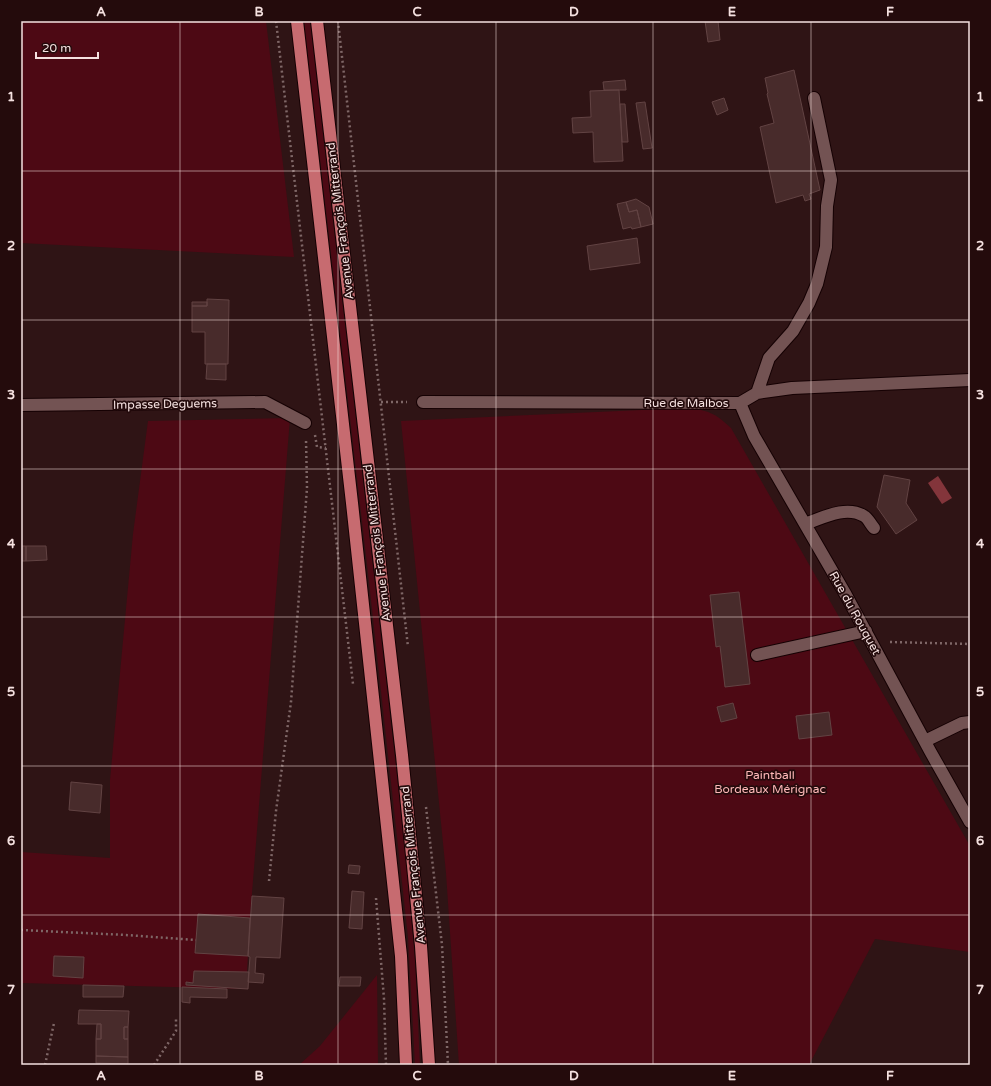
<svg xmlns="http://www.w3.org/2000/svg" width="991" height="1086" font-family="'Varela Round',sans-serif">
<style>
.green{fill:#4d0914}
.water{fill:#83353b}
.building{fill:#482b2b;stroke:#624343}
.lines{fill:none;stroke-linecap:round;stroke-linejoin:round}
.minor-casing{stroke:#150103;stroke-width:14}
.major-casing{stroke:#150103;stroke-width:14}
.path{stroke:#7f6767;stroke-width:2.5;stroke-dasharray:2 3;stroke-linecap:butt}
.minor{stroke:#735353;stroke-width:12}
.major{stroke:#c76b70;stroke-width:12}
.grid{fill:none;stroke:#f5e1e0;stroke-width:1;stroke-opacity:0.55}
.labels{text-anchor:middle;dominant-baseline:central;stroke-width:3.5;stroke-linejoin:round;paint-order:stroke}
.street-label{font-size:12px;fill:#f5e1e0;stroke:#240b0c}
.park-label{font-size:12px;fill:#feb8b8;stroke:#240b0c}
.neatline{fill:none;stroke:#f5e1e0;stroke-width:1.5}
.grid-label{font-size:13px;text-anchor:middle;font-weight:bold;fill:#f5e1e0}
</style>
<rect width="100%" height="100%" fill="#2f1415"/>
<path class="green" d="M21,21H266L294,257L21,243Z
M304,21H310L395,758L406,857L415,959L420,1065H415L408,937L368,573Z
M686,408C708,410 715,413 731,428L970,846V952L875,939L809,1065H459L446,873L401,421Z
M290,418L250,918L247,972L248,989L21,983V852L110,858V780L133,534L148,421Z
M377,975L378,1065H299L320,1046Z"/>
<path class="water" d="M938,476L952,498L942,504L928,483Z"/>
<path class="building" d="M705,21H718L720,40L708,42Z
M794,70L820,190L809,194L811,199L805,201L803,195L776,203L760,127L774,123L767,94L768,93L765,78Z
M625,80L626,90H604L603,82Z
M619,90L623,161L594,162L593,132L573,133L572,118L591,117L590,91Z
M724,98L728,110L717,115L712,102Z
M645,102L652,148L643,149L636,103Z
M620,104H625L628,142H622Z
M636,199L649,207L653,224L641,227L637,210L629,212L626,202Z
M626,202L629,212L637,210L641,227L632,229L631,227L623,229L617,204Z
M637,238L640,263L590,270L587,246Z
M207,299L229,300L228,364H205V332H192V306H207Z
M192,302H207V306H192Z
M207,364H226V380L206,379Z
M884,475L910,480L906,503L917,520L896,534L877,507Z
M21,546H26V561H21Z
M26,546H46L47,560L26,561Z
M739,592L750,684L725,687L720,646L716,647L710,595Z
M733,703L737,718L721,722L717,707Z
M829,712L832,735L799,739L796,716Z
M71,782L102,785L100,813L69,810Z
M349,865L360,866L359,874L348,873Z
M352,891L364,892L362,929L349,928Z
M252,896L284,898L280,958L256,957L255,973L264,974L263,983L248,982L250,957L248,956Z
M198,914L250,918L248,956L195,953Z
M54,956L84,957L83,978L53,976Z
M194,971L249,972L248,989L186,985V982L193,983Z
M340,977H361L360,986H339Z
M83,985L124,986L123,997H83Z
M182,987L227,989V998L190,997V1003L182,1002Z
M79,1010L129,1011L128,1027H124V1039H128V1057L96,1056V1039H101V1024H78Z
M97,1024H101V1039H96Z
M124,1027H128V1039H124Z
M96,1056L128,1057V1064L96,1063Z"/>
<g class="lines">
<g class="minor-casing">
<path id="minor" d="M757,393L769,358L793,331L809,303L817,284L826,247L827,206L831,180L814,98
M423,402L740,403L757,393L792,388L970,380
M740,403L754,436L846,595L930,751L970,822
M21,405L265,402L305,423
M805,524C822,518 846,505 864,516C868,518 871,525 874,528
M757,655L866,631
M925,741L962,723L970,722"/>
</g>
<g class="major-casing">
<path id="major" d="M297,21L352,503L401,956L406,1065
M317,21L402,755L421,946L429,1065"/>
</g>
<path class="path" d="M276,21L353,684
M338,21L408,647
M381,402H407
M315,435L317,447L326,448
M890,642L970,644
M426,807L442,945L448,1065
M269,881L276,811L291,702L307,488L306,439
M376,898L384,999L386,1065
M21,930L126,935L196,940
M45,1065L54,1023
M154,1065L176,1031V1018"/>
<use href="#minor" class="minor"/>
<use href="#major" class="major"/>
</g>
<path class="grid" d="M180,21V1065M338,21V1065M496,21V1065M653,21V1065M811,21V1065M21,171H970M21,320H970M21,469H970M21,617H970M21,766H970M21,915H970"/>
<g class="labels">
<g class="street-label">
<text transform="translate(340 221) rotate(-97)">Avenue François Mitterrand</text>
<text x="686" y="403">Rue de Malbos</text>
<text transform="translate(165 404) rotate(-1)">Impasse Deguems</text>
<text transform="translate(377 543) rotate(-97)">Avenue François Mitterrand</text>
<text transform="translate(855 613) rotate(61)">Rue du Rouquet</text>
<text transform="translate(413 865) rotate(-96)">Avenue François Mitterrand</text>
</g>
<g class="park-label">
<text x="770" y="775">Paintball<tspan x="770" dy="14">Bordeaux Mérignac</tspan></text>
</g>
</g>
<rect width="991" height="1086" fill="none" stroke="#240b0c" stroke-width="44"/>
<path d="M36 52v6h62v-6" fill="none" stroke="#f5e1e0" stroke-width="2"/>
<text x="42" y="52" font-size="12" fill="#f5e1e0" stroke="#240b0c" stroke-width="3" paint-order="stroke">20 m</text>
<rect x="22" y="22" width="947" height="1042" class="neatline"/>
<g class="grid-label">
<text x="101" y="16">A</text>
<text x="259" y="16">B</text>
<text x="417" y="16">C</text>
<text x="574" y="16">D</text>
<text x="732" y="16">E</text>
<text x="890" y="16">F</text>
<text x="11" y="101">1</text>
<text x="980" y="101">1</text>
<text x="11" y="250">2</text>
<text x="980" y="250">2</text>
<text x="11" y="399">3</text>
<text x="980" y="399">3</text>
<text x="11" y="548">4</text>
<text x="980" y="548">4</text>
<text x="11" y="696">5</text>
<text x="980" y="696">5</text>
<text x="11" y="845">6</text>
<text x="980" y="845">6</text>
<text x="11" y="994">7</text>
<text x="980" y="994">7</text>
<text x="101" y="1080">A</text>
<text x="259" y="1080">B</text>
<text x="417" y="1080">C</text>
<text x="574" y="1080">D</text>
<text x="732" y="1080">E</text>
<text x="890" y="1080">F</text>
</g>
</svg>
